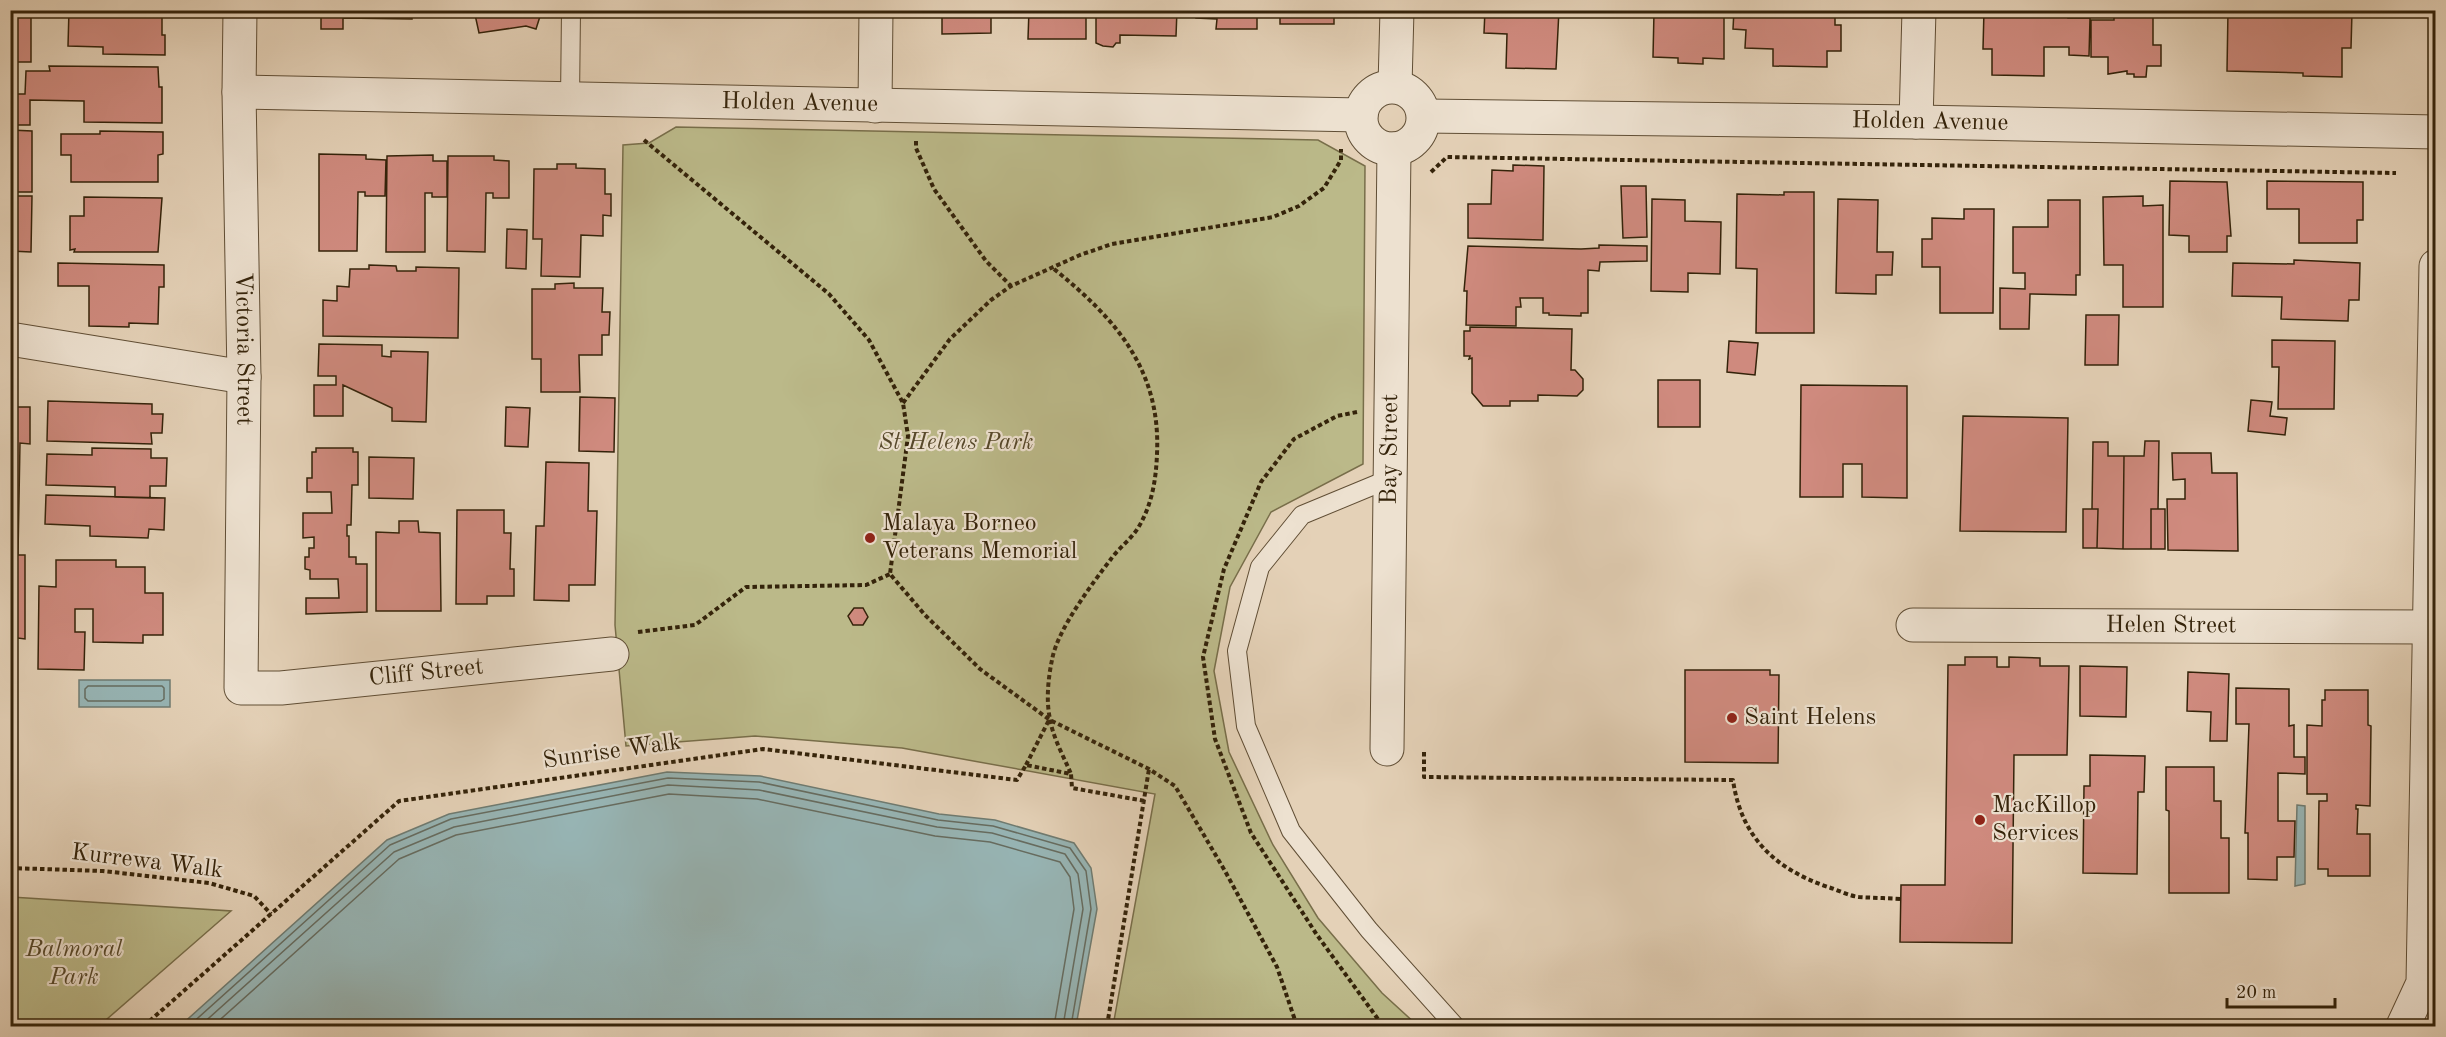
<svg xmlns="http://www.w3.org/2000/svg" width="2446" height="1037" font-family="'Old Standard TT',serif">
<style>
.green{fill:#bbb989;stroke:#786e4a;stroke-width:1.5}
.water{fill:#97b5b5;stroke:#6f7b71;stroke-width:1.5}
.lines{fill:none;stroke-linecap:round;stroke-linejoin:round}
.shore{stroke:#666c60;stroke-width:1.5}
.building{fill:#cf8a7e;stroke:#34230a;stroke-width:1.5}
.lane-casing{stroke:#604e35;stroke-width:20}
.street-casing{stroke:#604e35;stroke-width:35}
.path{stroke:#34230a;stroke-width:4;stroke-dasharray:4.5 3;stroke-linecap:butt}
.lane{stroke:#ede1d0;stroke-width:18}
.street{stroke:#ede1d0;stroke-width:33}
.poi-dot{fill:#8f2418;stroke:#ede1d0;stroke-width:2}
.labels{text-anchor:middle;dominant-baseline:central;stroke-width:4.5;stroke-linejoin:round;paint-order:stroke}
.street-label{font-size:24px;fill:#34230a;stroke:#ede1d0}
.park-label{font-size:24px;font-style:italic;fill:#56482a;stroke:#ede1d0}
.poi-label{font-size:24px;fill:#34230a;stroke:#ede1d0;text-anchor:start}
</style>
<rect width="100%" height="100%" fill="#e4d1b7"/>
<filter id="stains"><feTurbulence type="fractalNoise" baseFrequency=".00333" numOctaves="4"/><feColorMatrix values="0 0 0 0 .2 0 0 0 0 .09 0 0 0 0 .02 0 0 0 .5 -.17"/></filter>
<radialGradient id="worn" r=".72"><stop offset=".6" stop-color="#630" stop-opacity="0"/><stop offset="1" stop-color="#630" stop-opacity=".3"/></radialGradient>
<path class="green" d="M676,127L1318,140L1365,166L1363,464L1271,512L1230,587L1214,671L1229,752L1273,845L1318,918L1382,993L1418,1026H1113L1155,794L902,748L755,736L626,746L615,625L623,145L649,143Z
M10,897H11L231,911L99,1026H11Z"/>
<path class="water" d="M79,680H170V707H79Z
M667,772L760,776L939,814L995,820L1074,843L1091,868L1097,909L1076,1026H180L387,840L449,814Z
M2297,805L2305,806V884L2295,886Z"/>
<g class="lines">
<path class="shore" d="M88,686H162L164,688V699L161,701H88L85,698V689Z
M189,1026L390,845L451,819L668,778L759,782L938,820L993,826L1070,848L1086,871L1091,909L1071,1026
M200,1026L394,852L454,827L668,785L759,790L937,827L992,833L1065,854L1078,874L1083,909L1063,1026
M213,1026L399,859L456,835L669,794L757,799L935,836L990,842L1060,862L1070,877L1074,909L1054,1026"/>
</g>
<path class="building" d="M10,10H48V16H31V62H10Z
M69,10H162V35H165V55L103,54V47L68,46Z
M321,10H412V19L343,18V29H321Z
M474,10H542L536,29L526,26L479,33Z
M931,10H991V33L942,34V15H931Z
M1029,10H1086V39H1028Z
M1096,10H1177L1176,36L1120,35V43H1116L1113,47L1103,46L1096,43Z
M1196,10H1257V29H1216L1217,19L1196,18Z
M1280,10H1334V24H1280Z
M1485,10H1559L1556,69L1506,68L1507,34L1484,33Z
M1734,10H1835V25H1841V51H1827V67L1773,66V49L1745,48L1746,30L1733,29Z
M1984,10H2069L2068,18H2090L2089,56L2069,55V47H2044V76L1992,75V49H1983Z
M2114,10H2153V45H2161V66H2147L2146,77H2134V74H2127V71L2108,74V57H2091V20H2114Z
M2228,10L2352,12L2351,48H2342V77L2303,76V73L2227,71Z
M1654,12L1724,14V59L1703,58V64L1678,63V58L1653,57Z
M49,66L158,67L159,87H162V123L84,122V101L30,100V125H10V94H25L26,71H50Z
M10,130L32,131V192H10Z
M100,131L163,132V154L158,155V182H71V155H61V134H100Z
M319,154L366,155V159L386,160L385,196H365V192H358L357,251H319Z
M433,155V161H447V197H432V193H425V252H386L387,156Z
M448,156H494V160L509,161V198H493V193H486L485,252L447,251Z
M557,164H576V168L605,169V194H611V216L603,215V236L581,235L580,277L541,276L542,239H533L534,169H557Z
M1513,165L1544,166L1543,240L1468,238V204H1491L1492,170L1513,171Z
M2170,181L2227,182L2231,236H2227V252H2189V236L2169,235Z
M2267,181L2363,182V220H2357V243H2299V209H2267Z
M1621,186H1646L1647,237L1623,238Z
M1784,192H1814V333H1756L1757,269L1736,268L1737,194L1784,195Z
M10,196H32L31,252L10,251Z
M2143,196V206L2163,205V307H2123V265H2104L2103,197Z
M84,197L162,198L158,252H74L75,249L70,250V216H84Z
M1652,199L1685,200V221L1721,222L1720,274L1688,273V292L1651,291Z
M1838,199L1878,200L1877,252H1893L1892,275H1876V294L1836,293Z
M2048,200H2080V275H2076V295L2030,294L2029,329H2000V288L2025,289V273H2013V227H2048Z
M1964,209H1994L1993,313H1940V267H1922V239H1932V218L1964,219Z
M507,229L527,230L526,269L506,268Z
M1599,245L1647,246V261L1600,262L1599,271L1588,270V313H1581V316L1549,315V313H1543V298H1520L1521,307H1516V326L1466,325L1467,291H1464L1468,246L1581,249L1599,248Z
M2294,260L2360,263L2359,300H2349L2348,321L2281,319L2282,297L2232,296L2233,263L2294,264Z
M58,263L164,265V287H159L158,324L129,323V327L89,326V286H58Z
M369,265L396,266L397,271H416V267L459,268L458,338L323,336V300L337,301V286L349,287L350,269H369Z
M574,283V288H603L602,312H610L609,335H602V355H579L580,392H541V359H532V289H555V284Z
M2086,315H2119L2118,365H2085Z
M1470,327L1572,329L1571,370H1575L1583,379V390L1577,396L1538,395V401H1510V406H1483L1472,393V358L1469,359L1470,356H1464V331H1470Z
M2272,340L2335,341L2334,409H2278L2279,367H2272Z
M1729,341L1758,343L1755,375L1727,372Z
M319,344L382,345V356L391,357V351L428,352L426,422L392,421V408L343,385V416H314V385H336V376H318Z
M1658,380H1700V427H1658Z
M1801,385L1907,386V498L1862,497V464H1843V497H1800Z
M580,397L615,398L614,452L579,451Z
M2251,400L2272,402L2270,416L2287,418L2285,435L2248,431Z
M48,401L152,404V414H163L162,433H151L152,444L47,441Z
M10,407H30V444L20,443L18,555H25V639L10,637Z
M506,407L530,408L528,447L505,446Z
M1963,416L2068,418L2066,532L1960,531Z
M2145,441H2159L2158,509H2151V549H2123L2124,456H2144Z
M2093,442H2108V456H2124L2123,549L2097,548L2098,509H2092Z
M92,448L151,449V458H167L166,486H150V498L115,497V487L46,485L47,454L92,455Z
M316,448H353V452H358V485H352L351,525H347V536H349V557H356V564H367V612L306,614V598H339L338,579H310V570L305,569V557H309V548H314V537L303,538V513H332L331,492H307V478H312V452H316Z
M2172,453H2211L2212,473H2237L2238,551L2168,550L2167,499H2185V479L2173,480Z
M369,457L414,458L413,499L369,498Z
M546,462L589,463L588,511H597L595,585H569V601L534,600L536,526H544Z
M46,495L165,498L164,530L149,529L148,538L90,536V526L45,524Z
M2083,509H2098L2097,548H2083Z
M2151,509H2165V549H2151Z
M457,510H504V533H511L510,569H514V596H487V604H456Z
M399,521H418L419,532L440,533L441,611H376V532L399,533Z
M56,560H116V567H145V593H163V635H143V643L93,642V609H75V632H85L84,670L38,669L39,586L56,587Z
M854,608H863L868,617L863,625H853L848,616Z
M1965,657H1997V667H2009V657L2040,658V666H2069L2067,755H2014L2012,943L1900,942L1901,885H1945L1948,665H1965Z
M2080,666L2127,667L2126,717L2080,716Z
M1685,670H1770V675H1779L1778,763L1685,762Z
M2188,672L2229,674L2227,741H2210L2211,712L2187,711Z
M2236,688L2289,689V726L2294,725V757H2305V774L2278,773V821H2295L2294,857H2277V880L2248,879V833H2245L2249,724H2236Z
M2325,690H2368V725L2371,726L2370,806L2356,805V809H2358L2357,834H2370V876H2328V869H2318L2319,801H2327V794H2307V725L2322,726V700H2325Z
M2090,755L2145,756L2144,792H2138L2137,874L2083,873L2084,786H2090Z
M2166,767H2214V801H2221V838H2229V893H2169V811L2166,810Z"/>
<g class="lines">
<g class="lane-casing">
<path id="lane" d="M570,100L571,10
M1389,479L1302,515L1260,567L1237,651L1246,726L1291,831L1369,930L1455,1026"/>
</g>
<g class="street-casing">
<g id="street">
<path id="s1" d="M240,10L239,92L244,377L241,688H281L612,654"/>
<path d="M1395,86L1397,10"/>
<circle cx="1392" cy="118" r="31"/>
<path id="s2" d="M239,92L1361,115"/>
<path d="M875,106L876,10"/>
<path id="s3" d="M1424,116L1916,122L2436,132"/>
<path d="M1916,122L1919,10"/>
<path d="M10,339L244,377"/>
<path id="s4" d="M1913,625L2429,627"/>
<path id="s5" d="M1387,749L1394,149"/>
<path d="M2403,1026L2423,983L2436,266"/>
</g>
</g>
<path class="path" d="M644,140L829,294L869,340L903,403L908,436L890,574L925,615L980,669L1050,720L1149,769L1175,786L1225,871L1277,967L1297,1026
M916,141V148L934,189L986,261L1011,286
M1431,172L1447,157L2396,173
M1054,269C1116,319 1161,370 1157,454C1156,480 1152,505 1138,528C1131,539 1119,548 1111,559C1092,584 1057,630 1052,660C1048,679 1046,701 1050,719C1053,738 1064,757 1071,774
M903,403L950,339L991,300L1011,286L1080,255L1112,244L1273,217L1299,206L1324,188L1341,160V149
M1357,412L1337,416L1294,439L1261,482L1224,569L1203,657L1215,739L1251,833L1317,935L1383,1026
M638,632L695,625L746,587L866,585L890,574
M1424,752V777L1733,780C1741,837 1775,869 1828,887C1838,890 1849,896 1859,897C1873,898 1887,898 1901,899
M1026,765L1049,720
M10,868L103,871L209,883L254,896L271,914
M144,1026L399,801L763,749L1017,780L1026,765L1071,774L1072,788L1145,801
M1107,1026L1149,769"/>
<use href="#lane" class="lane"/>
<use href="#street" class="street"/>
</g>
<g class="poi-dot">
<circle cx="870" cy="538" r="6"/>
<circle cx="1732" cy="718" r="6"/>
<circle cx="1980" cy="820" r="6"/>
</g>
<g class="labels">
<g class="street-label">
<text stroke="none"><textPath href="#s2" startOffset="561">Holden Avenue</textPath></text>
<text stroke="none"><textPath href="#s3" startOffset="506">Holden Avenue</textPath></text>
<text stroke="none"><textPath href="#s1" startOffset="339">Victoria Street</textPath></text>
<text stroke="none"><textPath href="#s5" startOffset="300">Bay Street</textPath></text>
<text stroke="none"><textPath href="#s4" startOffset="258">Helen Street</textPath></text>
<text stroke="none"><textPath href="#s1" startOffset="864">Cliff Street</textPath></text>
<text transform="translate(612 752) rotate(-8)">Sunrise Walk</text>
<text transform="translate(147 862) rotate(7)">Kurrewa Walk</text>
</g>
<g class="park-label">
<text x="956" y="443">St Helens Park</text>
<text x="74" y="950">Balmoral<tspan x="74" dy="28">Park</tspan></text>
</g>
<g class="poi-label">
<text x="882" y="524">Malaya Borneo<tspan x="882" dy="28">Veterans Memorial</tspan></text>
<text x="1744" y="718">Saint Helens</text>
<text x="1992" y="806">MacKillop<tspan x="1992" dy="28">Services</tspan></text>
</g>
</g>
<rect width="2446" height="1037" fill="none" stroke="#e4d1b7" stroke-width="36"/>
<rect x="12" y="12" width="2422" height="1013" fill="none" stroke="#34230a" stroke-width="3"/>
<rect x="18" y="18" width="2410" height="1001" fill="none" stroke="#34230a" stroke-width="1.5"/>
<path d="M2227 998v9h108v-9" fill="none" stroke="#34230a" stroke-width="3"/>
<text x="2236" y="998" font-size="18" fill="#34230a" stroke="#ede1d0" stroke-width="4.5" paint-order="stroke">20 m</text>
<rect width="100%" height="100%" filter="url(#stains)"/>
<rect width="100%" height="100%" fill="url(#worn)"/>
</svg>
